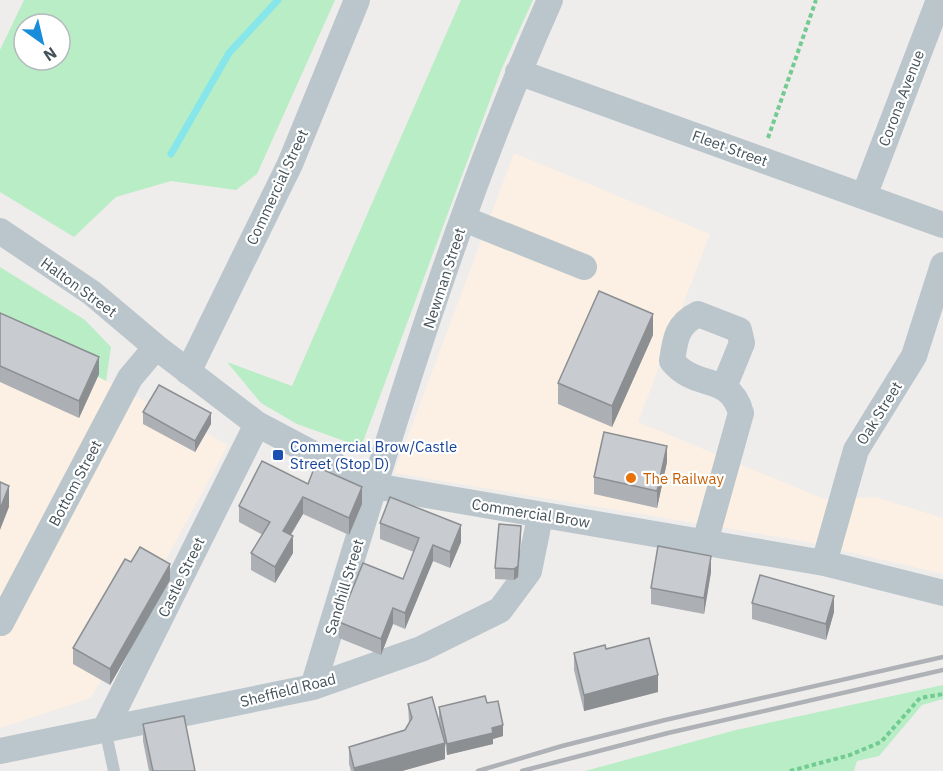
<svg xmlns="http://www.w3.org/2000/svg" width="943" height="771" font-family="'IBM Plex Sans',sans-serif">
<style>
.commercial{fill:#fbf0e3}
.green{fill:#b9edc5;fill-rule:evenodd}
.lines{fill:none;stroke-linecap:round;stroke-linejoin:round}
.stream{stroke:#86e6ea;stroke-width:7}
.path{stroke:#72cb90;stroke-width:4;stroke-dasharray:4.5 3;stroke-linecap:butt}
.service{stroke:#bac6cb;stroke-width:12}
.minor{stroke:#bac6cb;stroke-width:26}
.rail{stroke:#aeb2b6;stroke-width:4.5}
.wall{fill:#acafb4}
.shaded-wall{fill:#8c8f92}
.building{fill:#c8ccd1;stroke:#8c8f92;stroke-width:1.5}
.transit-dot{fill:#1a4fb4;stroke:#fff;stroke-width:2}
.food-dot{fill:#e8710a;stroke:#fff;stroke-width:2}
.labels{text-anchor:middle;dominant-baseline:central;stroke-width:4.5;stroke-linejoin:round;paint-order:stroke}
.street-label{font-size:15px;fill:#445259;stroke:#fff}
.transit-label{font-size:15px;fill:#164399;stroke:#fff;text-anchor:start}
.food-label{font-size:15px;fill:#c56008;stroke:#fff;text-anchor:start}
</style>
<rect width="100%" height="100%" fill="#efecec"/>
<path class="commercial" d="M514,153L710,234L638,422L824,499L876,497L943,518V574L803,541L394,473Z
M0,325L228,445L91,698L0,728Z"/>
<path class="green" d="M24,0H335L257,174L236,190L171,181L116,197L74,237L0,192V50ZM24,24H60V60H24Z
M461,0H533L502,68L361,447L297,424L261,403L227,362L292,386Z
M0,267L85,320L111,347L106,381L0,325Z
M943,685V699L922,705L879,756L857,761L854,771H585L736,730Z"/>
<g class="lines">
<path class="stream" d="M171,154L229,53L278,0"/>
<path class="path" d="M768,138L816,0
M790,771L850,755L881,742L920,698L943,694"/>
<path class="service" d="M105,729L114,771"/>
<path class="minor" d="M518,72L943,225
M864,196L939,0
M464,219L584,267
M0,231L92,293L156,347L257,424L374,486L824,563L943,593
M188,372L290,164L357,0
M705,542L741,413C730,372 696,391 672,361C675,339 677,324 698,314L739,330L742,343L724,387
M824,563L856,450L914,356L943,265
M1,623L130,378L156,347
M313,687C383,457 452,220 550,0
M105,729L257,424
M0,751L313,687L421,649L500,610L529,571L540,517"/>
<path class="rail" d="M478,771L562,746L665,720L943,657
M522,771L668,733L943,670"/>
</g>
<path class="wall" d="M0,313L99,374L79,418L0,382Z
M653,335L612,427L558,404V383Z
M143,412L211,424L195,452L143,424Z
M667,462L657,508L594,494V477Z
M308,484L362,504L349,535L303,514L291,535L293,553L275,583L251,570V553L263,535L239,522V506Z
M380,523L461,542L450,568L433,561L405,629L393,624L381,655L339,638V622L403,579L414,552L380,539Z
M521,537L518,577L514,580L495,579V568Z
M131,562L170,580L110,685L73,664V648Z
M711,572L704,614L651,604V588Z
M752,603L834,612L826,640L752,619Z
M606,649L658,692L584,711L574,670V653Z
M487,703L503,736L493,739V744L447,755L445,743V759L402,771H351L349,764V747L405,730L409,723L408,704L444,741L439,719V707Z
M143,724L195,771H149L143,741Z"/>
<path class="shaded-wall" d="M653,314V335L612,427V406Z
M99,357V374L79,418V401Z
M211,413V424L195,452V441Z
M667,446V462L657,508V491Z
M9,486V507L0,530V509Z
M362,487V504L349,535V518Z
M303,497V514L283,547V531Z
M461,525V542L450,568V552Z
M521,526L518,577L514,580V569Z
M293,536V553L275,583V567Z
M433,545V561L405,629V613Z
M711,556V572L704,614V598Z
M170,564V580L110,685V669Z
M834,596V612L826,640V624Z
M393,608V624L381,655V639Z
M658,675V692L584,711V695Z
M503,725V736L493,739V744L447,755V744L492,728Z
M445,743V759L402,771H354V768Z"/>
<path class="building" d="M599,291L653,314L612,406L558,383Z
M0,313L99,357L79,401L0,366Z
M159,385L211,413L195,441L143,412Z
M604,432L667,446L657,491L594,477Z
M262,461L308,484L315,466L362,487L349,518L303,497L283,531L293,536L275,567L251,553L270,522L239,506Z
M0,482L9,486L0,509Z
M390,497L461,525L450,552L433,545L405,613L393,608L381,639L339,622L363,563L403,579L419,538L380,523Z
M499,524L521,526L518,566L514,569L495,568Z
M658,546L711,556L704,598L651,588Z
M140,547L170,564L110,669L73,648L125,559L131,562Z
M760,575L834,596L826,624L752,603Z
M649,638L658,675L584,695L574,653L605,645L606,649Z
M485,696L487,703L498,701L503,725L492,728L493,733L447,744L439,707Z
M432,697L445,743L354,768L349,747L405,730L412,718L408,704Z
M184,716L195,771H153L143,724Z"/>
<rect class="transit-dot" x="272" y="449" width="12" height="12" rx="3"/>
<circle class="food-dot" cx="631" cy="478" r="6"/>
<g class="labels">
<g class="street-label">
<text transform="translate(901 98) rotate(-69)">Corona Avenue</text>
<text transform="translate(730 148) rotate(20)">Fleet Street</text>
<text transform="translate(277 187) rotate(-65)">Commercial Street</text>
<text transform="translate(444 278) rotate(-72)">Newman Street</text>
<text transform="translate(79 287) rotate(36)">Halton Street</text>
<text transform="translate(879 413) rotate(-58)">Oak Street</text>
<text transform="translate(75 483) rotate(-62)">Bottom Street</text>
<text transform="translate(531 513) rotate(9)">Commercial Brow</text>
<text transform="translate(181 577) rotate(-64)">Castle Street</text>
<text transform="translate(344 587) rotate(-73)">Sandhill Street</text>
<text transform="translate(288 690) rotate(-14)">Sheffield Road</text>
</g>
<g class="transit-label">
<text x="290" y="446">Commercial Brow/Castle<tspan x="290" dy="17">Street (Stop D)</tspan></text>
</g>
<g class="food-label">
<text x="643" y="478">The Railway</text>
</g>
</g>
<g transform="translate(42 42) rotate(146)"><circle r="28" fill="#ffffff" stroke="#b4babd" stroke-width="1.5"/>
<path d="M0-4.5L10 22L0 15L-10 22Z" fill="#1a8dda"/>
<text y="-9" font-size="16" font-weight="bold" text-anchor="middle" fill="#445259">N</text>
</g>
</svg>
